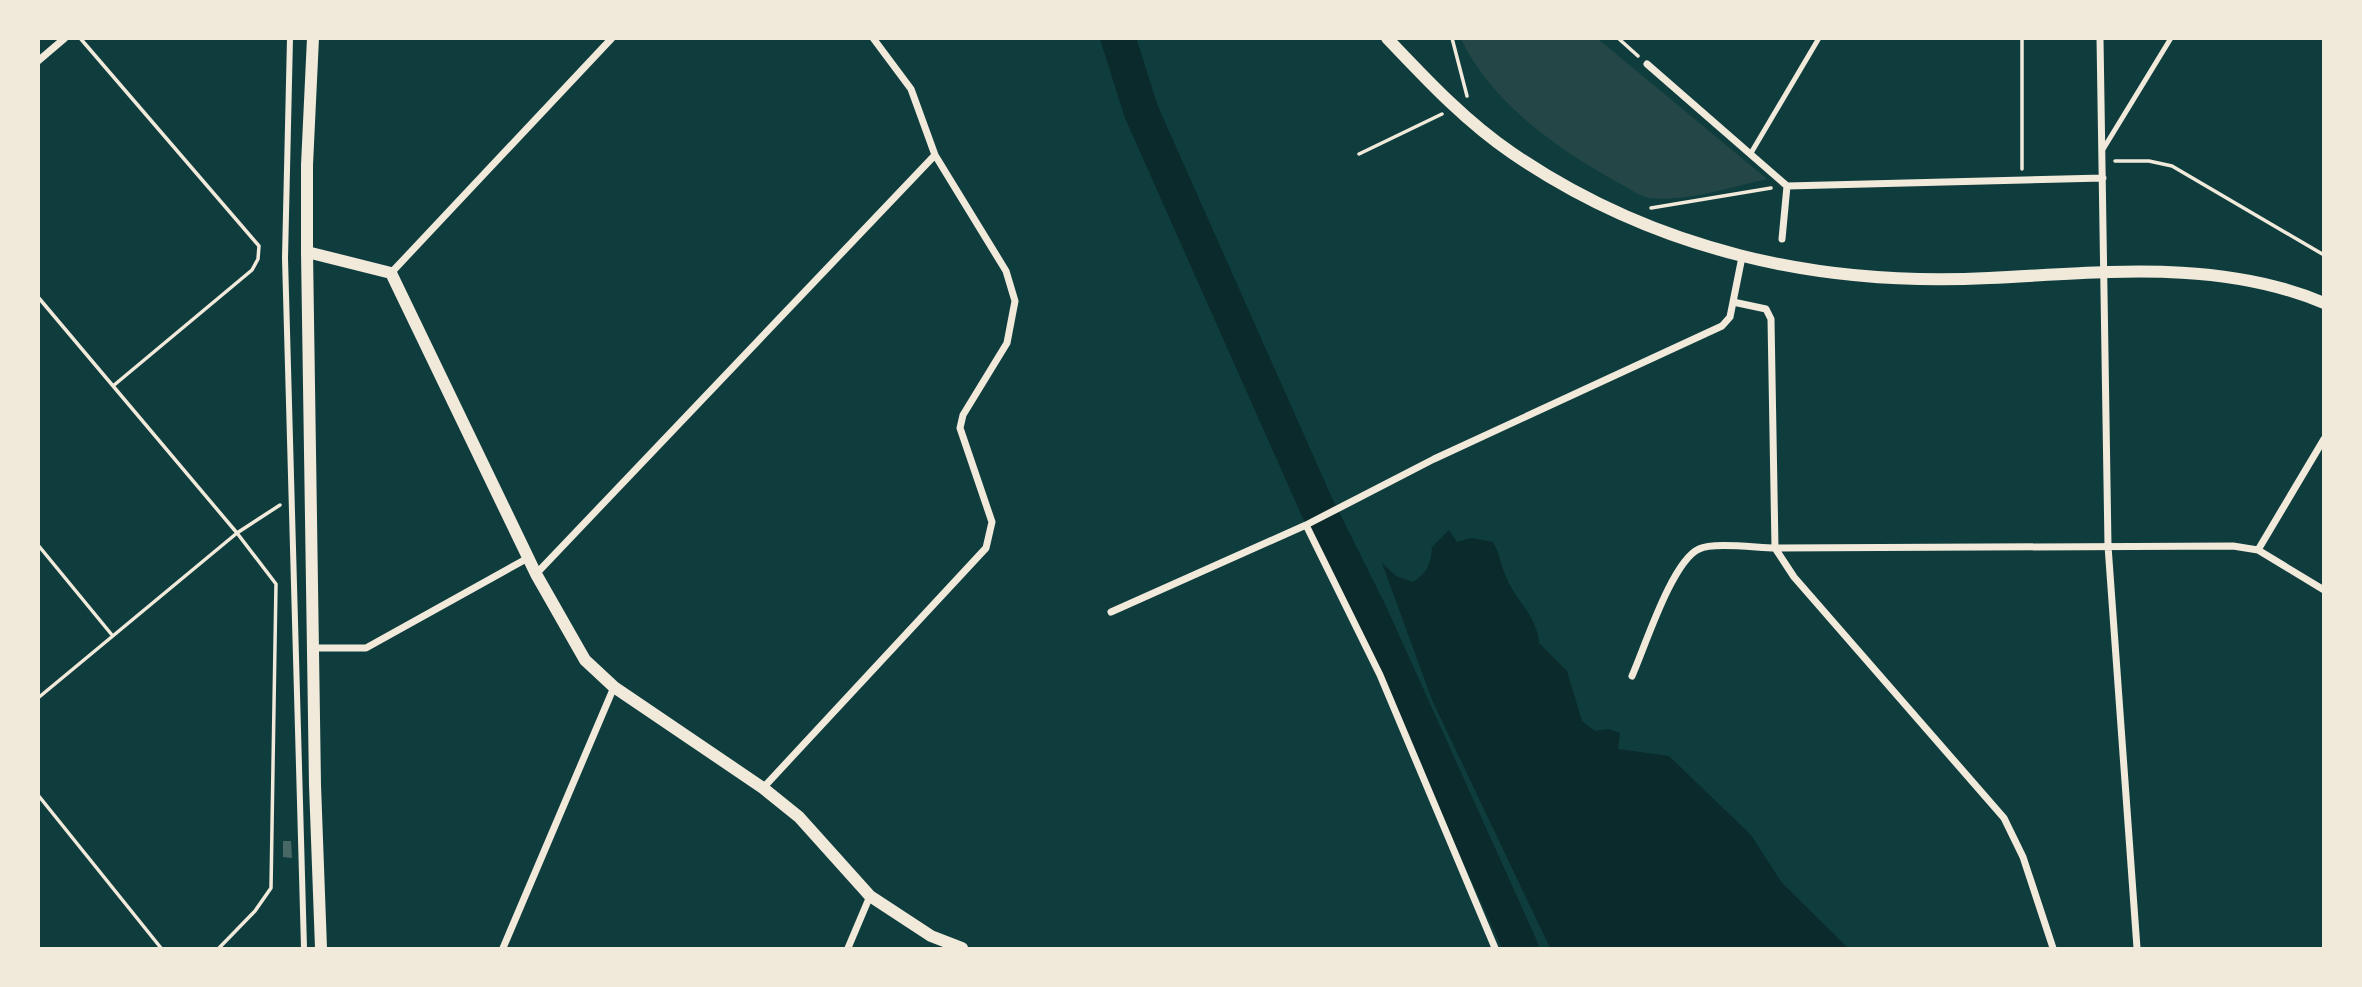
<svg xmlns="http://www.w3.org/2000/svg" width="2362" height="987" font-family="Quicksand,sans-serif">
<style>
.green{fill:#244646}
.water{fill:#0a2a2b}
.lines{fill:none;stroke-linecap:round;stroke-linejoin:round}
.river{stroke:#0a2a2b;stroke-width:35}
.building{fill:#486865}
.path{stroke:#f1e9da;stroke-width:3.5}
.service{stroke:#f1e9da;stroke-width:5}
.pedestrian{stroke:#f1e9da;stroke-width:6}
.minor{stroke:#f1e9da;stroke-width:7}
.tertiary{stroke:#f1e9da;stroke-width:12}
</style>
<rect width="100%" height="100%" fill="#0f3d3e"/>
<path class="green" d="M1461,39H1598L1767,179C1730,187 1688,202 1650,198C1640,197 1627,187 1617,182C1557,149 1491,102 1461,39Z"/>
<path class="water" d="M1449,530L1457,542L1471,538L1493,542C1500,554 1501,566 1507,579C1517,602 1537,616 1539,643L1567,671L1582,721L1595,731L1609,729L1620,733L1618,749L1669,756L1751,835L1782,883L1848,948H1550L1432,700L1382,563L1396,576L1413,582C1427,573 1431,564 1432,547Z"/>
<g class="lines">
<path class="river" d="M1118,38L1141,111L1317,507L1369,611L1521,948"/>
</g>
<path class="building" d="M283,841H291L292,858L283,857Z"/>
<g class="lines">
<path class="path" d="M80,38L259,246L258,259L252,270L113,386
M1452,38L1467,96
M1618,38L1638,56
M2022,38V169
M1359,154L1442,114
M2115,161H2149L2172,166L2324,255
M1651,208L1771,188
M38,297L237,533L276,584L271,888L255,911L219,948
M38,545L112,635
M38,698L237,533L280,505
M38,795L161,948"/>
<path class="service" d="M2102,151L2171,38
M1751,153L1819,38"/>
<path class="pedestrian" d="M290,38L285,258L304,948"/>
<path class="minor" d="M2100,38L2108,546L2137,948
M38,61L65,38
M1647,64L1787,186L1782,239
M1787,186L2103,178
M391,273L612,38
M1733,302L1766,309L1771,319L1775,548L2233,546L2258,550L2324,590
M1306,525L1380,675L1495,948
M2258,550L2324,439
M536,574L935,155
M1111,612L1306,525L1434,459L1722,326L1730,317L1742,257
M313,648H366L528,558
M1632,676C1645,647 1672,561 1699,549C1713,542 1758,548 1775,548L1794,577L2004,818L2023,857L2053,948
M763,788L986,548L992,522L960,428L963,415L1007,343L1015,301L1006,271L935,155L911,89L873,38
M503,948L614,687
M848,948L870,896"/>
<path class="tertiary" d="M313,38L307,165V252L315,785L321,948
M1387,38C1426,79 1465,121 1512,153C1654,250 1818,287 1989,278C2100,273 2218,258 2324,303
M307,252L391,273L536,574L585,660L614,687L763,788L799,817L870,896L931,936L962,948"/>
</g>
<rect width="2362" height="987" fill="none" stroke="#f1e9da" stroke-width="80"/>
</svg>
